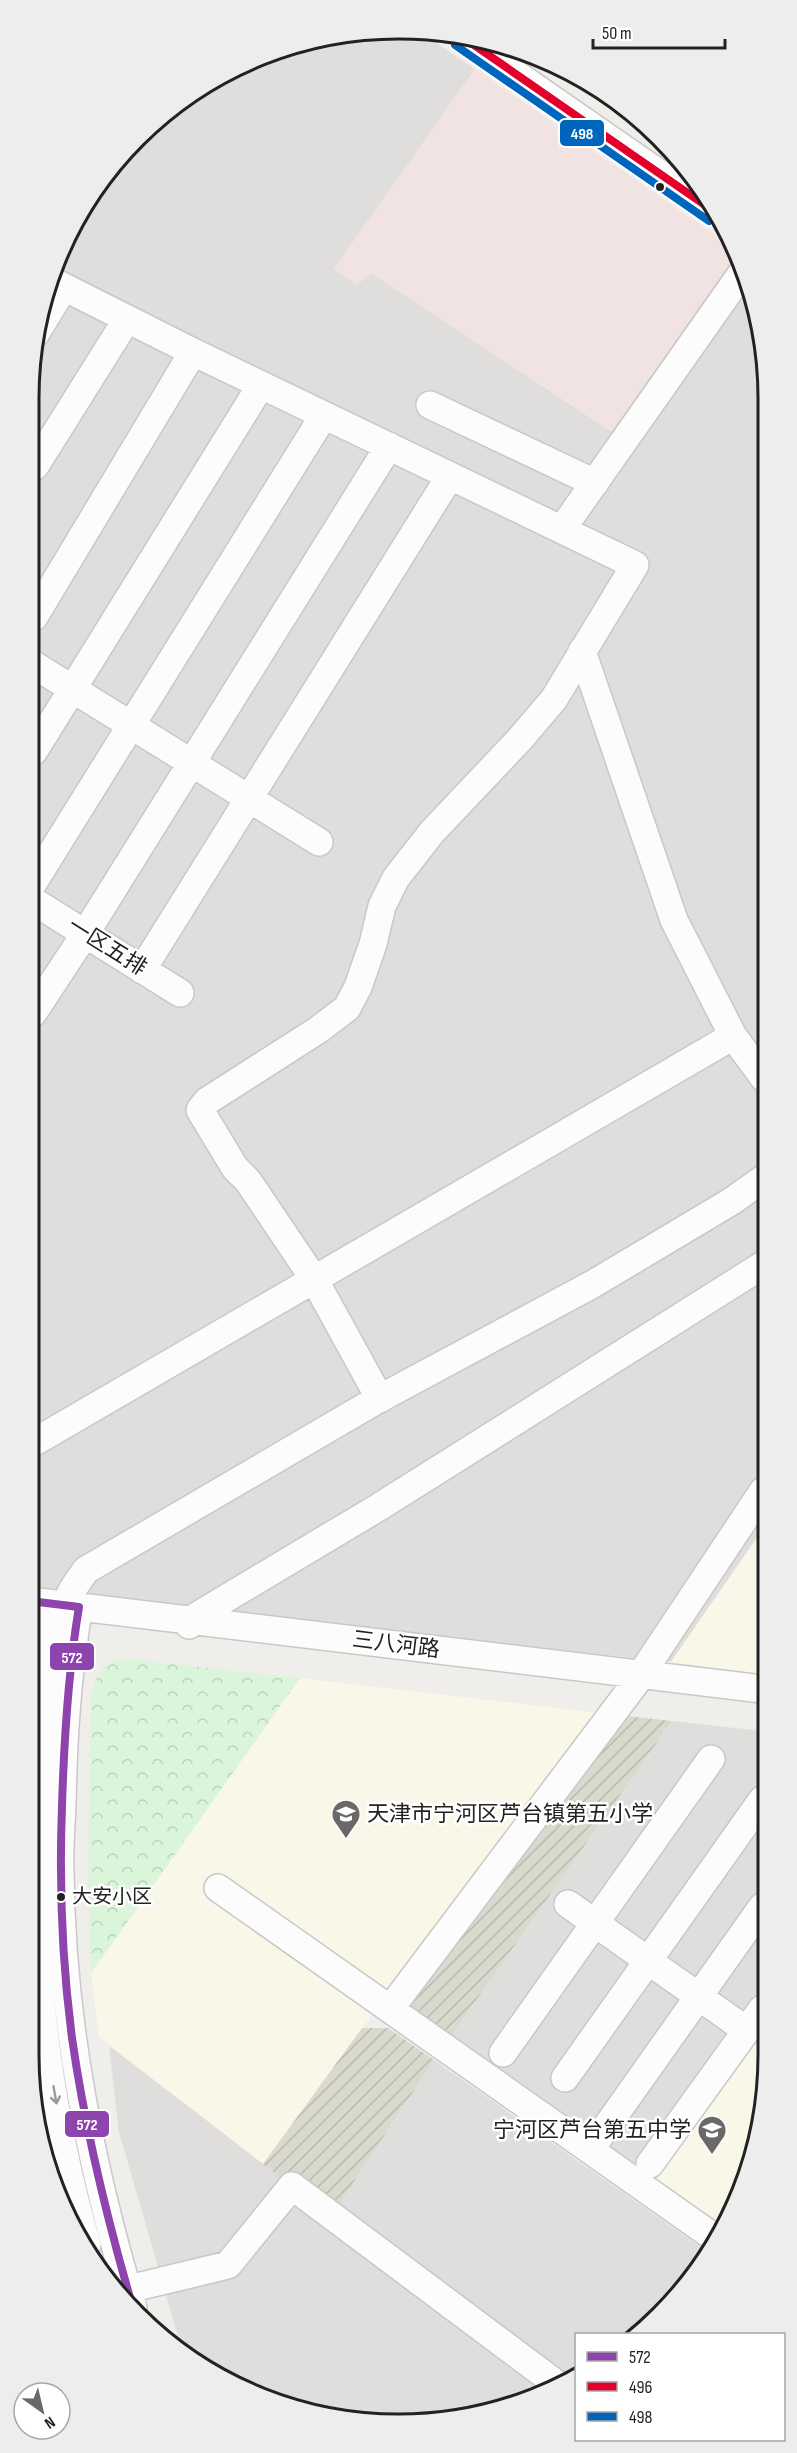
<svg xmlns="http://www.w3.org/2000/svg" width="797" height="2453" font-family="'Sofia Sans Condensed','Noto Sans SC',sans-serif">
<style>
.residential{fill:#dfdedc}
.commercial{fill:#f1e3e1}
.education{fill:#f8f7e8}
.construction{fill:url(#construction-furrows)}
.park{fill:url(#park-crowns)}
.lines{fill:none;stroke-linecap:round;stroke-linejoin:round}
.minor-casing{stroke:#c9c8c7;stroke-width:30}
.minor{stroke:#fdfcfc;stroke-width:27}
.bus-1-casing{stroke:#fff;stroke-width:12}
.bus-2-casing{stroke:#fff;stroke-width:12}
.bus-3-casing{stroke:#fff;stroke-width:12}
.bus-1{stroke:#8e44ad;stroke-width:8}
.bus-2{stroke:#e4002b;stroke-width:8}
.bus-3{stroke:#0065bd;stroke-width:8}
.oneway{stroke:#9a9a9a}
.bus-dot{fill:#222;stroke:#fff;stroke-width:2}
.labels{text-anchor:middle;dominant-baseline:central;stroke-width:5;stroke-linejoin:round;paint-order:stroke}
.bus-label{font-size:20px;fill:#222;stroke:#fff;text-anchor:start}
.street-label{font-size:22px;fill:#222;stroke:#fff}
.poi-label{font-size:22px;fill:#222;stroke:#fff;text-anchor:start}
.rim{fill:none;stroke:#222;stroke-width:3}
.line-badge{stroke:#fff;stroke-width:2}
.badge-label{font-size:16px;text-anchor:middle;font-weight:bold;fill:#fff}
</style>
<defs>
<pattern id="construction-furrows" width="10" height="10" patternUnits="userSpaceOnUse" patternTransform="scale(1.5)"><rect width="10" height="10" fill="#d9d9cd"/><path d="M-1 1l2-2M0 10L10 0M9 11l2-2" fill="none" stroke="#babab0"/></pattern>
<pattern id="park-crowns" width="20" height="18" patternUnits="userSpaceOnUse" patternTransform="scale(1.5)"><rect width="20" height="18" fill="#daf5da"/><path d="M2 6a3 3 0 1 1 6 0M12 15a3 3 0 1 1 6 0" fill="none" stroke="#bbd2bb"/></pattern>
</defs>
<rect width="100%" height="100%" fill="#f0eeeb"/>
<path class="residential" d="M327,36H426L475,69L334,269L371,273L611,431L736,254L765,350L763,1529L671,1662L30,1592L36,326L91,193L193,91Z
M672,1721L762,1731V2033L654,2182L449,2039Z
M109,2046L331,2215L434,2060L709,2253L706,2260L636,2334H576V2371L495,2412L351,2421L235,2386L182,2345L177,2333L119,2132Z"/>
<path class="commercial" d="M475,69L735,249L736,254L612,431L371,273L357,285L334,269Z"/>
<path class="education" d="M763,1529L762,1674L671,1662Z
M300,1678L609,1714L407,1967L263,2164L99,2037L91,1973Z
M762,2033L761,2127L719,2229L654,2182Z"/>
<path class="construction" d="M609,1714L672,1721L449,2039L386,1995Z
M362,2028H388L434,2060L331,2216L263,2164Z"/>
<path class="park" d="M126,1659L300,1678L91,1973L88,1881L91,1692C99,1672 102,1661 126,1659Z"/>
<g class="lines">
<g class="minor-casing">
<path id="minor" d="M461,36L715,212
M54,282L193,352L635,565L554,699L520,739L432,832L396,878L382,906L373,944L358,987L347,1008L318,1030L207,1101L200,1110L235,1168L248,1181L314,1279L380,1399
M36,333L64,287
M430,405L595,483
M35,466L127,319
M562,529L742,273
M34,617L193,352
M582,651L674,920L733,1036L764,1078
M34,665L319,842
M34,751L261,385
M33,883L324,415
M33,901L180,993
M142,970L450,476
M33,1013L85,934L389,446
M31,1444L733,1036
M30,1601L762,1689
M50,1604C44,1667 41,1731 37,1794C36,1812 34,1831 34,1849C32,1977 51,2121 87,2245
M79,1607C67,1673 63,1740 62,1806C61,1827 59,1849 60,1870C61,2018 90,2166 133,2308
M63,1620C65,1598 73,1588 86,1570L375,1401L593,1284L732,1201L763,1179
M189,1625L190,1620L379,1507L763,1265
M218,1888L715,2238
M568,1904L746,2030
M390,2009L634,1685L763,1491
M503,2053L711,1759
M565,2078L762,1800
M590,2150L762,1907
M650,2164L762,2009
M116,2292L228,2265L292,2186L554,2382"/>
</g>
<use href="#minor" class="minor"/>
<g class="bus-1-casing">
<path id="bus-1" d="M30,1601L79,1607C68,1673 64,1739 62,1806C59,1884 62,1961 72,2038C85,2129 107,2219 133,2308"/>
</g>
<g class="bus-2-casing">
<path id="bus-2" d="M461,36L715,212"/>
</g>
<g class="bus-3-casing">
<path id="bus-3" d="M455,45L709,221"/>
</g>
<use href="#bus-1" class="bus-1"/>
<use href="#bus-2" class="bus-2"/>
<use href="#bus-3" class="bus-3"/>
</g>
<defs><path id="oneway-shaft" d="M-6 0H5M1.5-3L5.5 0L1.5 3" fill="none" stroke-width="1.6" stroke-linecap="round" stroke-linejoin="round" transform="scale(1.5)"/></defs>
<use class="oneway" href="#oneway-shaft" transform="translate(55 2095) rotate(80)"/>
<defs>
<g id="school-pin" transform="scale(1.5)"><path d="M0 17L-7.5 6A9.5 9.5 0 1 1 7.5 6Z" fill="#6a6968" stroke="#fff"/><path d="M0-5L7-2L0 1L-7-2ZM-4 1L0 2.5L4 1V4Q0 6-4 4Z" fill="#fff"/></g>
</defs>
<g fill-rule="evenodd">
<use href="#school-pin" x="346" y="1814"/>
<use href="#school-pin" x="712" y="2130"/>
</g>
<g class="bus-dot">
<circle cx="660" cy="187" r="5"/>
<circle cx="61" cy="1897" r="5"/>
</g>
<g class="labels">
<g class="bus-label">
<text x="72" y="1897">大安小区</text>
</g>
<g class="street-label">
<text transform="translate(107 947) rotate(32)">一区五排</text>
<text transform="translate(396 1645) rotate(7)">三八河路</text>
</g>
<g class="poi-label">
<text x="367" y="1814">天津市宁河区芦台镇第五小学</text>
<text x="691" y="2130" text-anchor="end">宁河区芦台第五中学</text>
</g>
</g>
<path d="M0 0H797V2453H0ZM398 39H399A359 359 0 0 1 758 398V2055A359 359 0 0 1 399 2414H398A359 359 0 0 1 39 2055V398A359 359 0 0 1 398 39Z" fill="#ededed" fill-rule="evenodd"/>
<path class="rim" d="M398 39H399A359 359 0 0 1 758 398V2055A359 359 0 0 1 399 2414H398A359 359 0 0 1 39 2055V398A359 359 0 0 1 398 39Z"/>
<g class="line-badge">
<rect x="559" y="119" width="46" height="28" rx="6" fill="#0065bd"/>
<rect x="49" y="1642" width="46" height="29" rx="6" fill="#8e44ad"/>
<rect x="64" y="2110" width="46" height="28" rx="6" fill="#8e44ad"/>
</g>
<g class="badge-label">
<text x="582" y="139">498</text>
<text x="72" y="1663">572</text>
<text x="87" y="2130">572</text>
</g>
<rect x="575" y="2333" width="210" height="108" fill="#ffffff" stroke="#a7a7a7" stroke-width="1.5"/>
<rect x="587" y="2352" width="30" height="9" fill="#8e44ad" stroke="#a7a7a7" stroke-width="1.5"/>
<text x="629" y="2363" font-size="18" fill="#222222">572</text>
<rect x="587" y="2382" width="30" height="9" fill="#e4002b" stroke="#a7a7a7" stroke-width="1.5"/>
<text x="629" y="2393" font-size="18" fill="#222222">496</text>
<rect x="587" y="2412" width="30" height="9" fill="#0065bd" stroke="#a7a7a7" stroke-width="1.5"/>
<text x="629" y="2423" font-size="18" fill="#222222">498</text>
<g transform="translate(42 2411) rotate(146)"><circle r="28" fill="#ffffff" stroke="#a7a7a7" stroke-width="1.5"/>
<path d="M0-4.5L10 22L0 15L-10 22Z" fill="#6a6968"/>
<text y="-9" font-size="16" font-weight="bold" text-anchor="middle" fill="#222222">N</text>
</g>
<path d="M593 39v9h132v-9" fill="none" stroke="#222222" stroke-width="3"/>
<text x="602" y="39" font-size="18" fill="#222222" stroke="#ffffff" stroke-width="4.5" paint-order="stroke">50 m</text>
</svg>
